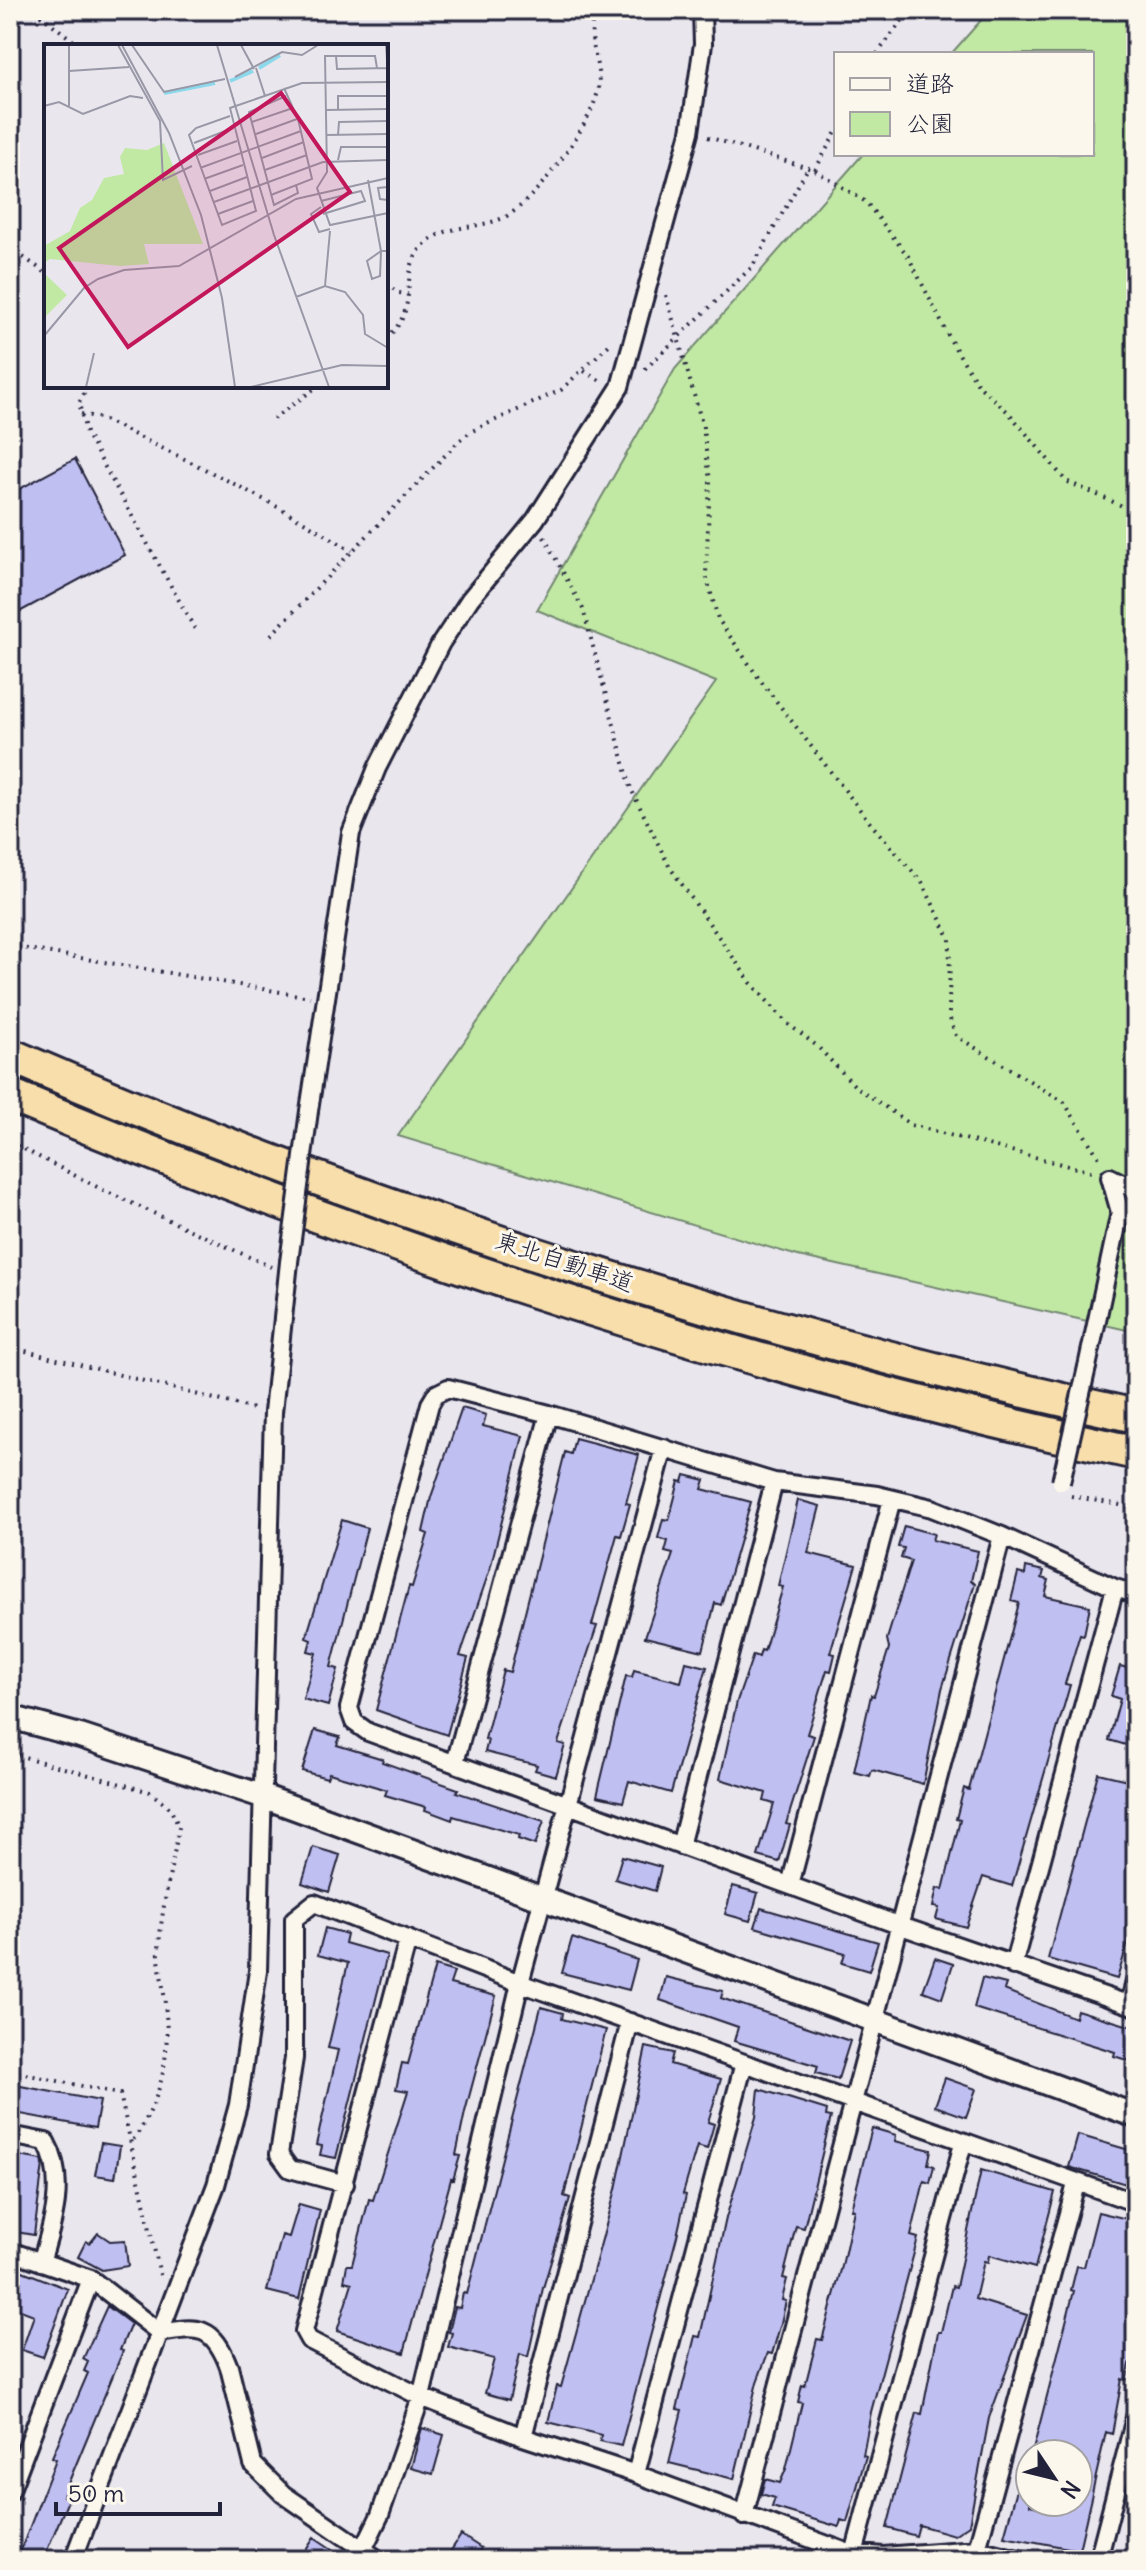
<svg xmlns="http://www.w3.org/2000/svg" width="1146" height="2570" font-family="Delius,'Klee One',sans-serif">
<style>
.green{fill:#c1e9a4;stroke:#728670;stroke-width:2}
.building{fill:#c0bff1;stroke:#22223b;stroke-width:2}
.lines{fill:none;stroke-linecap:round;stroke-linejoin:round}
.minor-casing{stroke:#22223b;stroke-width:22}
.tertiary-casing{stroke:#22223b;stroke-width:28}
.motorway-casing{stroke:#22223b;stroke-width:38}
.path{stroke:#22223b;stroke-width:4;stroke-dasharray:2 6;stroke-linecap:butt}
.minor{stroke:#fbf7ec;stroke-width:16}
.tertiary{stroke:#fbf7ec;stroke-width:22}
.motorway{stroke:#f8deab;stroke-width:32}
.minor-bridge-casing{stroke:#22223b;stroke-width:22;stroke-linecap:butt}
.minor-bridge{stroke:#fbf7ec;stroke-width:16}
.labels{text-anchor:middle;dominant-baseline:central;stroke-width:6;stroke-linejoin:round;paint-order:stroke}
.street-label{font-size:24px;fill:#22223b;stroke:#fbf7ec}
.inset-river{fill:none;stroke:#8cd9ec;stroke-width:4}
.inset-road{fill:none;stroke:#9998a6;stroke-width:2}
.view{fill:#c2185b;fill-opacity:0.15;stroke:#c2185b;stroke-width:4}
.inset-edge{fill:none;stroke:#22223b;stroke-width:4}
</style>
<rect width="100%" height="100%" fill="#e9e6ee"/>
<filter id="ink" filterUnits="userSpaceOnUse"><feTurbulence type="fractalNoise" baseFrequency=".0125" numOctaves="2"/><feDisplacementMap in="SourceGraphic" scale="16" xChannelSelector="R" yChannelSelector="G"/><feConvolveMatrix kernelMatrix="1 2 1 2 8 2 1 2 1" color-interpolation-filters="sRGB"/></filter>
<g filter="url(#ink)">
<path class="green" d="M990,10H1136V1332L798,1256L398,1136L716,682L537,610L675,369L863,154H1092V54H951Z"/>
<path class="building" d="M75,459L125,555L10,617V494Z
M462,1408L486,1415L483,1426L523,1436L490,1569L460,1656L468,1658L447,1735L376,1710L409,1586L412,1587L428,1534L423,1532L431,1497Z
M575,1438L639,1455L626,1503L630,1504L621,1536L617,1535L592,1625L597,1626L558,1743L565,1745L556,1776L535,1770L537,1765L485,1752L488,1740L485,1739L503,1670L510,1672L565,1452L571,1454Z
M685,1475L705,1480L702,1489L751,1502L721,1605L715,1603L703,1651L645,1637L673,1554L665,1552L668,1541L658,1538L663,1519L669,1520L679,1481L683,1482Z
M798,1500L820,1506L808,1553L856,1565L830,1653L835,1654L831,1671L827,1670L807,1734L814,1736L786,1824L790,1825L779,1862L758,1856L774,1804L764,1801L766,1793L720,1779L737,1701L753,1655L759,1657L761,1650L764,1651L783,1587L778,1586Z
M342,1520L367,1528L331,1667L338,1669L328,1706L303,1699L316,1653L308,1651L311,1640L306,1638Z
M904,1526L934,1534L932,1540L978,1551L971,1581L975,1583L942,1689L923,1784L872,1770L870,1776L854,1772L871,1695L874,1696L889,1648L887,1639L911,1561L901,1558L904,1548L898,1547Z
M1026,1567L1044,1571L1042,1578L1049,1580L1045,1596L1090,1606L1084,1635L1080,1634L1065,1684L1070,1685L1012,1886L983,1877L966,1927L936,1919L939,1908L933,1907L937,1888L943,1890L960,1820L956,1819L964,1788L969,1790L1019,1603L1011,1601L1018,1573L1025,1575Z
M1130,1661L1136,1662V1748L1109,1740L1120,1699L1111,1696L1120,1666L1128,1668Z
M686,1662L707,1667L671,1793L629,1781L623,1802L597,1796L626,1676L632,1677L634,1670L681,1682Z
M315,1730L340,1737L337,1745L383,1759L382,1762L458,1789L456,1792L544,1821L535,1845L518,1839L519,1835L453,1816L452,1820L425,1810L426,1807L385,1795L387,1790L329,1773L327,1778L302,1771Z
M1098,1773L1136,1782V1916L1117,1979L1048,1959Z
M313,1847L340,1855L329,1892L302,1883Z
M622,1856L661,1867L655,1891L615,1879Z
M733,1886L758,1893L750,1921L725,1914Z
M761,1908L878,1942L869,1971L842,1963L845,1953L755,1927Z
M325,1928L347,1934L345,1943L387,1955L336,2158L320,2155L322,2146L316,2145L338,2050L328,2048L348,1963L318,1955Z
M572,1938L637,1960L629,1990L562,1973Z
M935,1958L953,1964L942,1998L923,1991Z
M435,1966L454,1972L450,1984L496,1996L465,2112L456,2155L460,2156L453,2180L451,2179L404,2353L337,2331L352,2283L344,2281L347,2265H352L369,2199L373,2200L408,2091L396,2089L402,2063L408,2064Z
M666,1977L723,1991L721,1998L850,2041L838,2079L816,2073L818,2066L734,2041L738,2027L660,2000Z
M982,1978L1006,1984L1004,1990L1075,2018L1077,2010L1136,2028V2063L1114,2056L1115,2052L974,2008Z
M541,2007L563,2013L562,2019L606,2030L564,2196L570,2198L543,2288L528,2357L520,2354L509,2400L485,2393L494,2359L448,2347L452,2333L449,2332L455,2307L460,2308L463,2293L467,2294Z
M646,2047L673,2053L670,2064L721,2079L708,2122L714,2124L707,2149L697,2146L683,2194L686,2195L677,2236L621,2446L600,2441L601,2435L548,2422L557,2386L561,2387L616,2189Z
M945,2078L976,2089L966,2117L935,2106Z
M10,2084L100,2101L95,2128L10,2112Z
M759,2089L827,2110L826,2116L831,2117L804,2228L796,2226L783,2278L787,2279L782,2300L786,2301L781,2323L772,2354L768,2353L757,2382L734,2479L669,2463L682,2410L677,2409L695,2336L700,2337L726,2218L756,2117Z
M872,2128L896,2135L895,2141L931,2150L928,2164L934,2166L930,2183L924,2181L911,2236L918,2238L871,2412L863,2455L866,2456L847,2522L841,2520L839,2527L772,2507L775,2498L761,2494L765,2479L780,2483L786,2469L802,2403L798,2402L802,2385L805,2386L817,2339L822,2340L842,2266L854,2210L851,2209Z
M1078,2135L1136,2152V2187L1069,2167Z
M101,2143L120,2146L115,2178L95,2175Z
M19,2156L42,2160L43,2164L34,2235L10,2231Z
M981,2170L1055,2192L1035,2268L989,2255L988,2262L984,2261L975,2299L1027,2315L989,2418L969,2525L954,2535L919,2525L916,2536L887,2528L917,2413L922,2414L938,2332H941L952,2286L956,2287Z
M299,2204L320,2210L299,2299L267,2291L282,2235L289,2237Z
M1098,2212L1136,2221V2341L1126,2380L1122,2379L1112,2434L1106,2432L1079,2550L1004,2536L1024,2464H1030V2505L1059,2512L1062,2502H1078V2454H1032L1074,2291L1071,2290L1077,2266L1084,2267Z
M98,2233L110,2241L125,2240L128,2266L102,2270L78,2257L86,2241L90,2243Z
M10,2266L68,2289L43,2357L22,2350L34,2315L10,2306Z
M107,2306L131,2324L120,2350L123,2351L63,2496L69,2498L43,2560H17L56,2459L52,2457L88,2373L84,2371L88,2362L83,2359Z
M422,2428L444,2435L433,2474L411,2468Z
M461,2535L481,2548L474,2560H445Z
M314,2537L347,2559V2560H299Z"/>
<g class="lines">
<g class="minor-casing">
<path id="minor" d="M309,1111L351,833L377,768L441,643L470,599L535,520L620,387L690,132L703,44L702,10
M1110,1177L1136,1190
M1087,1367L1120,1212L1110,1177
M1136,1594L1115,1588L1002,1536L932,1508L877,1495L774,1482L549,1414L448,1388L436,1394L430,1404L349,1708L354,1722L368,1732L901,1926L1136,2007
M455,1763L549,1414
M680,1846L774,1482
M790,1885L892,1499
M408,1939L304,2331L309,2340L421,2397L523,2437L636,2474L849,2553L883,2556L977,2549L1022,2560
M1013,1966L1115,1588
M1129,2004L1136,1978
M10,2135L46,2142C67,2179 53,2224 41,2262
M345,2184L290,2169L279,2154L294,2058V1919L314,1903L520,1983L1136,2203
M10,2251L91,2279L160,2333C199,2326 213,2325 229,2367L253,2464L283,2494L379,2560
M523,2437L630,2022
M636,2474L744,2063
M10,2492L91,2279
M744,2516L1002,1536
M977,2549L1076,2184
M854,2554L961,2151
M73,2560L216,2185L238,2105L258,1971L273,1412L289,1262
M358,2560L380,2515L421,2397L520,1983L664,1448
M1098,2560L1136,2414"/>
</g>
<g class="tertiary-casing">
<path id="tertiary" d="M10,1717L80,1736L262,1796L1136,2116"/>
</g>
<g class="motorway-casing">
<path id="motorway" d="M10,1055C366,1210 756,1335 1136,1416
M10,1095C373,1248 751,1371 1136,1453"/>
</g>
<path class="path" d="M34,10L80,46
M877,54L910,10
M708,137L815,170L866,202L908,256L952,343L979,386L1009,413L1066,481L1136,512
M815,170L836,132
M10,248L46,273
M386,284L399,293L408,294
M666,295L703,427L710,481L706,575L718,619L760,680L871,824L922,882L950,939L949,1016L956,1036L1064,1102L1101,1161
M386,338C423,308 396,274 423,246C446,223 476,230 503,218C533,205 600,115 599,82C598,56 586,37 595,10
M645,369L752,267L808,168
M584,371L604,383
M88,386L79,403L86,433L197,633
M81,414L100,418C186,460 271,499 352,551
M273,419L318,386
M544,537L583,609L631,789L669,866L751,983L788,1024L817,1046L854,1085L911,1125L1092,1172
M271,635L460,440L472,431L561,390L613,341
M10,946L310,997
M10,1142L101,1189L271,1267
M10,1347L254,1409
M1071,1496L1136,1508
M10,1753L150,1792L170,1808L179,1827C172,1867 161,1909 159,1949C158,1967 164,1986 165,2004C171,2056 162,2101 131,2143
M10,2071L120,2094L160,2275"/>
<use href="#minor" class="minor"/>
<use href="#tertiary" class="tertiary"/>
<use href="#motorway" class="motorway"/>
<g class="minor-bridge-casing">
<path id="minor-bridge" d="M289,1262L309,1111
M1061,1482L1087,1367"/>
</g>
<use href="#minor-bridge" class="minor-bridge"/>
</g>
</g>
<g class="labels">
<g class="street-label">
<text transform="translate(565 1261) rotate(18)">東北自動車道</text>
</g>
</g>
<g transform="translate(44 44)">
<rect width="344" height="344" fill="#e9e6ee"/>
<path d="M120,99L159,200H100L105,220L76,222L6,215L0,219V202L26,187L36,164L48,156L60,134L80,130L76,113L81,104L103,106ZM0,229L23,251L0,274Z" fill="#c1e9a4"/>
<path class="inset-river" d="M215,24L236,11M186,37L209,27M120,49L171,39"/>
<path class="inset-road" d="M25,1V62M74,1L116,77L119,136L148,122M78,1L125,89L157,171L178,254L191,343M88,1L120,48L181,35M173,1L230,191L285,343M197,1L210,25M342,1L344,31M292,12L293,25L344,24M212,24L221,52M333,24L331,12H281L283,128L273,144L286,181L344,169M25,27L85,23M191,33L238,8L258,11L274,1M242,52L205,68L230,161L254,149L252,141M0,62L15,58L39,70L86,52L99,54M294,65V52H344M282,66L344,65M186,72L152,84L145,91L178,181L212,167L186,64L258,39L344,38M208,78L246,65M212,90L253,75M282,91L344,90M294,91L295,78L344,77M150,99L189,84M154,111L193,97M218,114L260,98M294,116L297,103H344M156,124L257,87M221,126L263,111M160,135L199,121M324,136L337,207L323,217L328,235L336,232L337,207H344M344,143L334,144L336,155L344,156M166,147L203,133M227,151L268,135L254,75L240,44M277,157L317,147L321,157L279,170M170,158L279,118L344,116M277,163L267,170L275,188L286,185M174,170L209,157M281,242L286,187M252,253L281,242L301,248L319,271L321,290L344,304M0,292L40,244L54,235L80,226L135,222L252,155L344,134M42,343L50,309M207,343L298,321L344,322"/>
<path class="view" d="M237,49L306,148L84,303L15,204Z"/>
<rect width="344" height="344" class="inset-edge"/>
</g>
<rect width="1146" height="2570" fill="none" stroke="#fbf7ec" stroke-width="40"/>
<rect x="20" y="20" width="1106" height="2530" fill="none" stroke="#22223b" stroke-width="3" filter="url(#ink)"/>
<rect x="834" y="52" width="260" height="104" fill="#fbf7ec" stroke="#a4a2a5" stroke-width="2"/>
<rect x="850" y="78" width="40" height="12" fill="#fbf7ec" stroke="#a4a2a5" stroke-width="2"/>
<text x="906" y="92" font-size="24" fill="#22223b">道路</text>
<rect x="850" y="112" width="40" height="24" fill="#c1e9a4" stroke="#a4a2a5" stroke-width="2"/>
<text x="906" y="132" font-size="24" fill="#22223b">公園</text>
<g transform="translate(1054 2478) rotate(125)"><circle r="38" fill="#fbf7ec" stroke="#a4a2a5" stroke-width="2"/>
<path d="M0-6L14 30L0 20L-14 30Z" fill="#22223b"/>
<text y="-12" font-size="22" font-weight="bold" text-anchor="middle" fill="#22223b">N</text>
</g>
<path d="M56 2502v12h164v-12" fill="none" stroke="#22223b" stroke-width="4"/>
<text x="68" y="2502" font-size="24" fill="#22223b" stroke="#fbf7ec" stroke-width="6" paint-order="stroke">50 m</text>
</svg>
